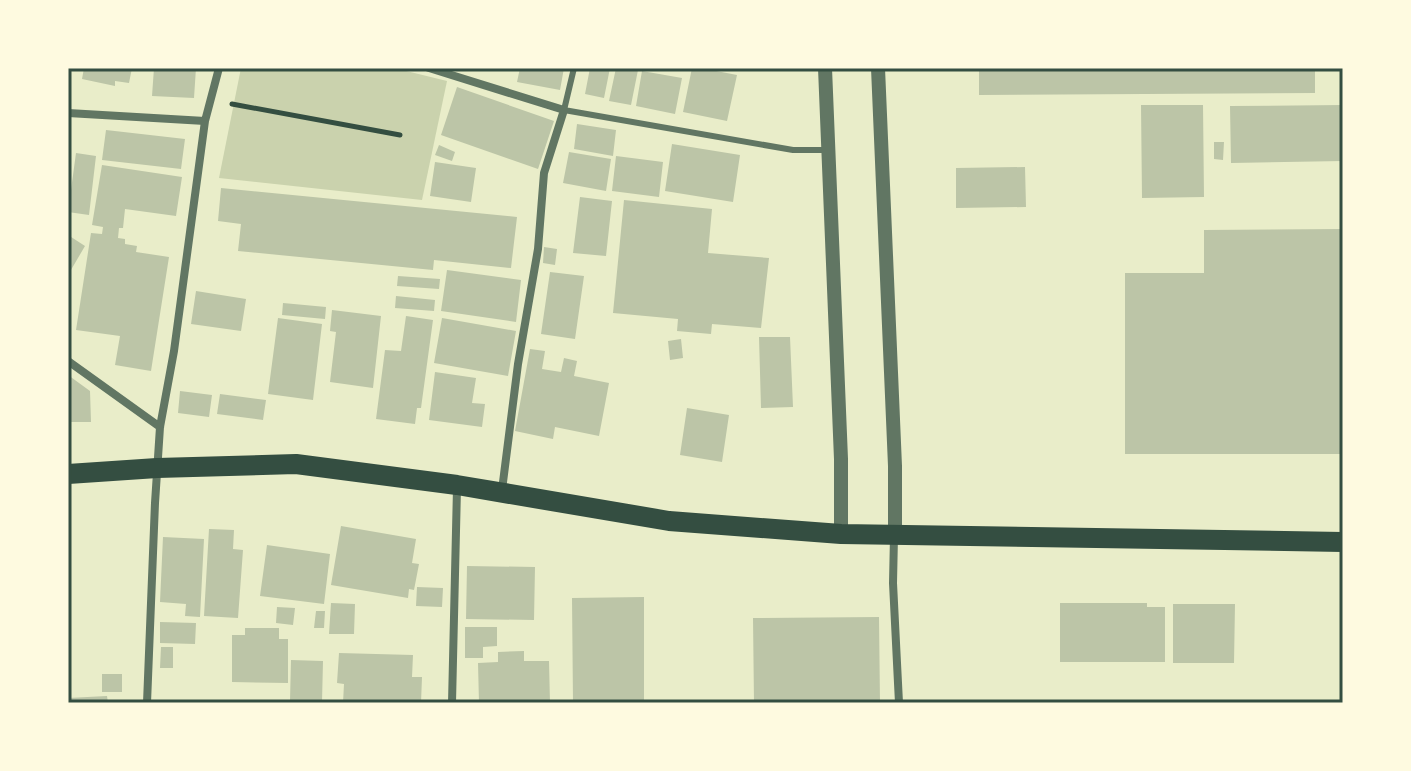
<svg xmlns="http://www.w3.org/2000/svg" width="1411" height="771" font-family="Rubik,sans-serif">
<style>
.green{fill:#cad2ad}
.building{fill:#bcc5a7}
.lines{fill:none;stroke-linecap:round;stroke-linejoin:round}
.path{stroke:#344e41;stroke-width:5}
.service{stroke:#617663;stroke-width:6}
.minor{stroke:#617663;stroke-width:8}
.tertiary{stroke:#617663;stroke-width:14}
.primary{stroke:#344e41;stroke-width:20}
.neatline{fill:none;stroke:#344e41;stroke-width:3}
</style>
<rect width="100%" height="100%" fill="#e9edc9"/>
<path class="green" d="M241,68H394L447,81L422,200L219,178Z"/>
<path class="building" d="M84,68H132L129,83L115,81V86L82,79Z
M154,68H196L194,98L152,96Z
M520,68H564L560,90L517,82Z
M590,68H610L604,98L585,94Z
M616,68L638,70L631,105L609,101Z
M692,68H701L737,75L727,121L683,112Z
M979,68H1315V93L979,95Z
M642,71L682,78L675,114L636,106Z
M457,87L554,121L538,169L441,135Z
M1141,105H1203L1204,197L1142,198Z
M1343,105V161L1231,163L1230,106Z
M577,124L616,130L613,156L574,149Z
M106,130L185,139L181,169L102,160Z
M1214,142H1224L1223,160L1214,159Z
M672,144L740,155L733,202L665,191Z
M439,145L455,152L452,161L435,155Z
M569,152L611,159L606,191L563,183Z
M76,153L96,156L89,215L68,212Z
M616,156L663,162L659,197L612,191Z
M435,162L476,168L471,202L430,196Z
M102,165L182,177L176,216L125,209L123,228H119L118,238L125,239V244L137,246L136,252L169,257L151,371L115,365L120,336L76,330L91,233L102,234L103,227L92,225Z
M1025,167L1026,207L956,208V168Z
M221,188L517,217L511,268L434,260L433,270L238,251L241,224L218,221Z
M580,197L612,201L606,256L573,253Z
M624,200L712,209L708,253L769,258L761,328L712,324L711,334L677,331L678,319L613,313Z
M1343,229V454H1125V273H1204V230Z
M68,235L85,246L68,275Z
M544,247L557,249L555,265L543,263Z
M447,270L521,280L516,322L441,311Z
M550,272L584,276L575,339L541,334Z
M398,276L440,279L439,289L397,286Z
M196,291L246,299L241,331L191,324Z
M396,296L435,300L434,311L395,308Z
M283,303L326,307L325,319L282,315Z
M332,310L381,316L373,388L330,382L336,332L330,331Z
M406,316L433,320L421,408H417L415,424L376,419L385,350L401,351Z
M278,318L322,324L313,400L268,394Z
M442,318L516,331L508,376L434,363Z
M759,337H790L793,407L761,408Z
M681,339L683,358L670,360L668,341Z
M530,349L545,351L542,369L561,372L564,358L577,361L574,376L609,383L599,436L555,427L553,439L515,431Z
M435,372L476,378L472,403L485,404L482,427L429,420Z
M68,375L90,391L91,422H68Z
M180,391L212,395L209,417L178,413Z
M220,394L266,400L263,420L217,414Z
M687,408L729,415L722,462L680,455Z
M341,526L416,539L412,563L419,564L414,590L409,589L408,598L331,585Z
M209,529L234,530L233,549L243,550L238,618L204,616Z
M163,537L204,539L200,617L185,616L186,604L160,602Z
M267,545L330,554L324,604L260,596Z
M467,566L535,567L534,620L466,619Z
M417,587L443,588L442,607L416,606Z
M644,597V703H573L572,598Z
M331,603L355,604L354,634H329Z
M1060,603H1147V607H1165V662H1060Z
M1173,604H1235L1234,663H1173Z
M277,607L295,608L293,625L276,623Z
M316,611H325L324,628H314Z
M879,617L880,703H754L753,618Z
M160,622L196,623L195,644L160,643Z
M465,627H497V646L483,647V658H465Z
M245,628H279V639H288V683L232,682V635H245Z
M161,647H173V668H160Z
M524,651V661H549L550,703H479L478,663L498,662V652Z
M339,653L413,655L412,677H422L421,703H343L344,684L337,683Z
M291,660L323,661L322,702L290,701Z
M102,674H122V692H102Z
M107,696L108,703H68V698Z"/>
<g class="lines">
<path class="path" d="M232,104L400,135"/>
<path class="service" d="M574,68L564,110L793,150H828"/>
<path class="minor" d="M429,68L564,110L544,173L538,249L518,364L502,490
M68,113L205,121
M68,361L160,427
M894,536L893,583L899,703
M147,703L155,503L160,427L174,351L205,121L219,68
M452,703L457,488"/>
<path class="tertiary" d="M825,68L841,459V534
M878,68L895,466V534"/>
<path class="primary" d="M68,474L157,468L296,464L457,485L669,521L841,534L1343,542"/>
</g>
<rect width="1411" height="771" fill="none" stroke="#fefae0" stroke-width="140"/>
<rect x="70" y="70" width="1271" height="631" class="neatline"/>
</svg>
